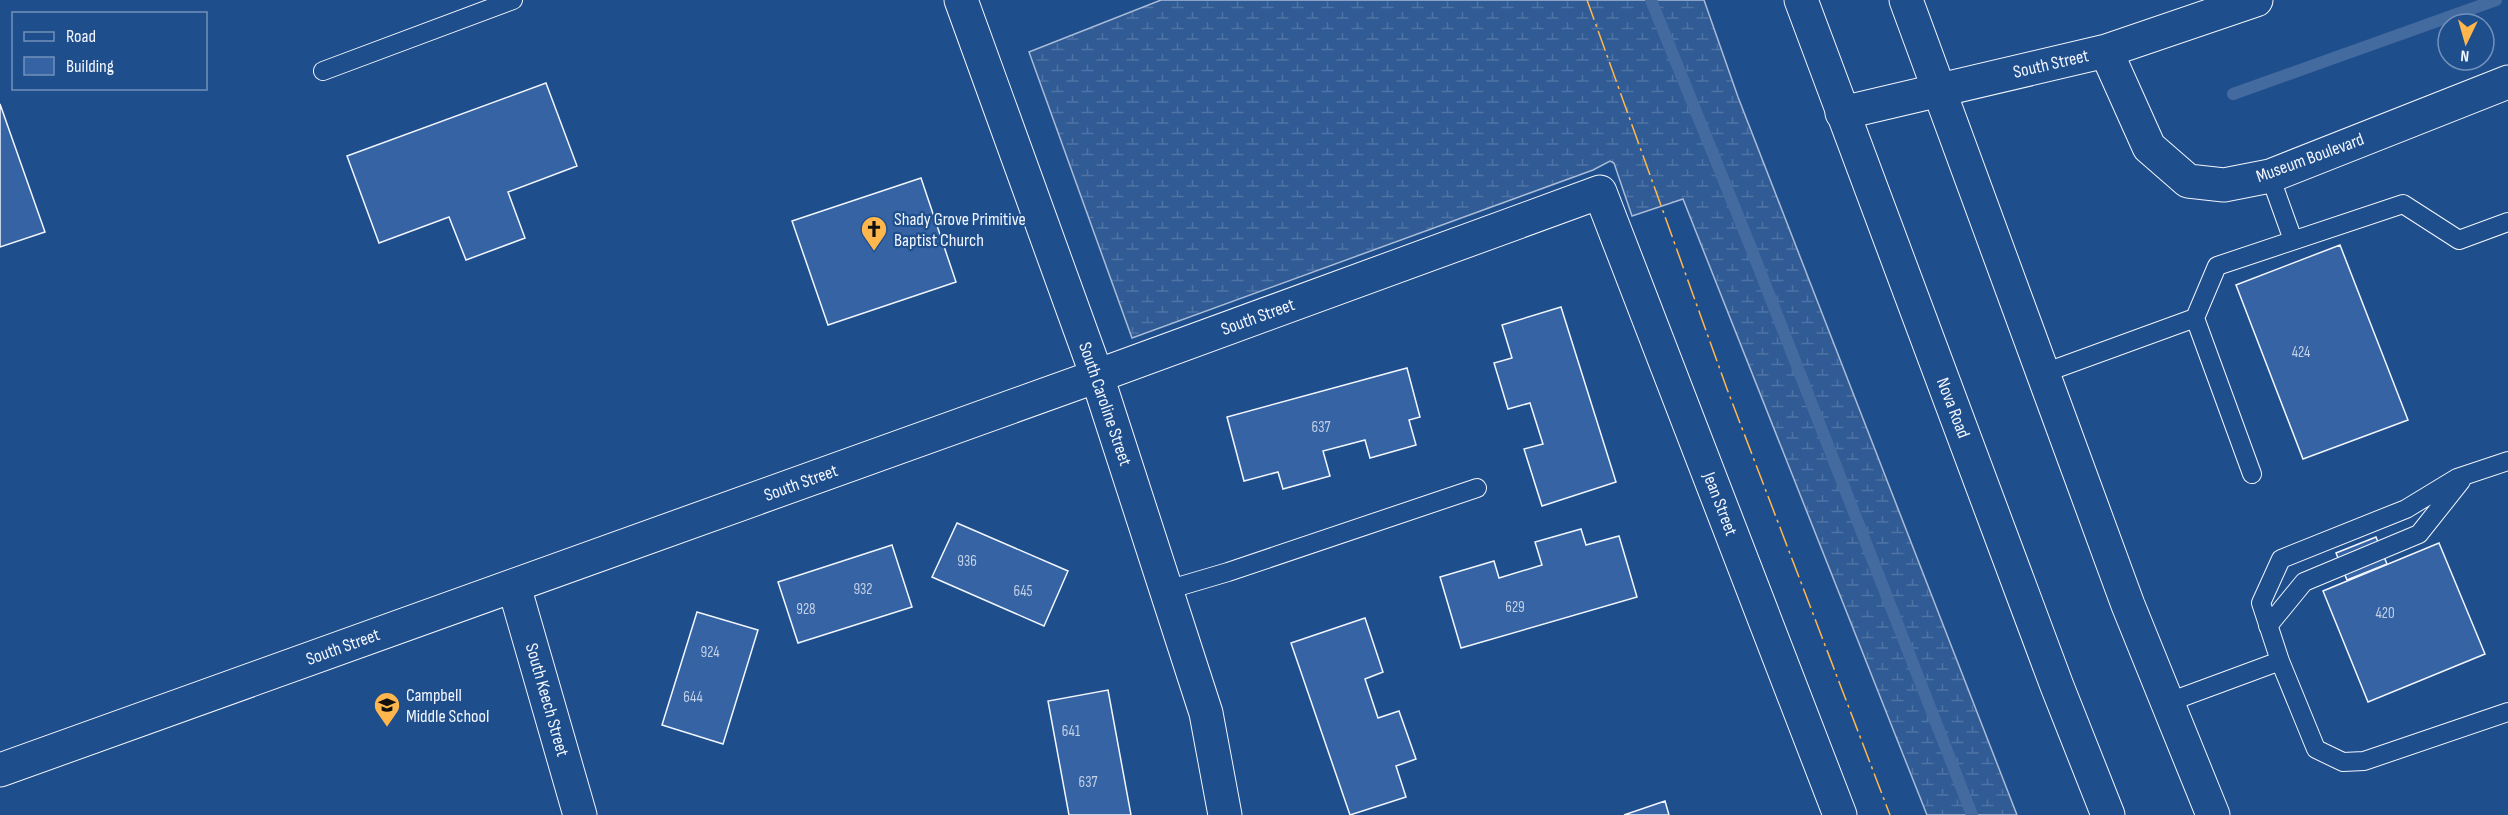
<svg xmlns="http://www.w3.org/2000/svg" width="2508" height="815" font-family="'Sofia Sans Condensed',sans-serif">
<style>
.wetland{fill:url(#wetland-marsh);stroke:#a8bbd7;stroke-width:1.5}
.lines{fill:none;stroke-linecap:round;stroke-linejoin:round}
.stream{stroke:#446ba0;stroke-width:12}
.building{fill:#3563a3;stroke:#f2f6ff;stroke-width:1.5}
.lane-casing{stroke:#f2f6ff;stroke-width:20}
.street-casing{stroke:#f2f6ff;stroke-width:35}
.secondary-casing{stroke:#f2f6ff;stroke-width:35}
.primary-casing{stroke:#f2f6ff;stroke-width:35}
.lane{stroke:#1f4e8c;stroke-width:18}
.street{stroke:#1f4e8c;stroke-width:33}
.secondary{stroke:#1f4e8c;stroke-width:33}
.primary{stroke:#1f4e8c;stroke-width:33}
.power{stroke:#ffb74d;stroke-width:1.5;stroke-dasharray:21 4.5 3 4.5;stroke-linecap:butt}
.labels{text-anchor:middle;dominant-baseline:central;stroke-width:4.5;stroke-linejoin:round;paint-order:stroke}
.number-label{font-size:15px;fill:#c3d1e8}
.street-label{font-size:18px;fill:#f2f6ff;stroke:#1f4e8c}
.poi-label{font-size:18px;fill:#f2f6ff;stroke:#1f4e8c;text-anchor:start}
</style>
<defs>
<pattern id="wetland-marsh" width="20" height="14" patternUnits="userSpaceOnUse" patternTransform="scale(1.5)"><rect width="20" height="14" fill="#305b95"/><path d="M1 5h8M5 5V1M11 12h8M15 12V8" fill="none" stroke="#4e73a5"/></pattern>
</defs>
<rect width="100%" height="100%" fill="#1f4e8c"/>
<path class="wetland" d="M1161,0H1704L1738,97L2017,815H1927L1683,199L1632,216L1614,163L1610,161L1593,170L1132,338L1029,52Z"/>
<g class="lines">
<path class="stream" d="M1651,0L1751,248L1972,815
M2233,94L2496,0"/>
</g>
<path class="building" d="M546,83L577,166L508,192L525,238L466,260L449,217L379,243L347,156Z
M0,104L45,232L0,247Z
M921,178L956,282L828,325L792,221Z
M2340,245L2408,420L2303,459L2236,285Z
M1561,307L1616,482L1542,506L1524,449L1543,444L1530,403L1508,409L1494,363L1512,358L1502,325Z
M1407,368L1420,417L1409,420L1416,445L1370,458L1365,440L1323,451L1330,476L1283,489L1278,472L1244,481L1227,417Z
M957,523L1068,571L1044,626L932,577Z
M1581,529L1586,545L1619,536L1637,597L1461,648L1440,577L1494,561L1499,578L1542,565L1535,542Z
M2376,537L2387,564L2347,580L2336,553Z
M2439,543L2485,654L2368,702L2323,591Z
M892,545L912,607L798,643L778,582Z
M697,612L758,630L723,744L662,725Z
M1365,618L1383,672L1365,679L1378,718L1399,711L1416,759L1396,766L1406,797L1350,815L1291,643Z
M1108,690L1131,815H1069L1048,701Z
M1665,801L1669,815H1624Z"/>
<g class="lines">
<g class="lane-casing">
<path id="lane" d="M323,71L513,0
M2270,176L2293,240
M2195,318L2252,474
M2044,373L2195,318L2217,266L2403,204L2459,240L2508,222
M2508,461L2457,478L2406,509L2281,559L2261,603L2280,661L2316,749L2343,762L2364,761L2508,712
M1167,590L1228,572L1477,488
M2268,626L2304,582L2419,534L2461,481
M2169,702L2280,661"/>
</g>
<g class="street-casing">
<path id="street" d="M2106,51L2149,147L2188,181L2224,185L2270,176L2508,82
M1842,113L2106,51L2256,0
M1225,815L1206,713L1097,376L1600,192L1840,815"/>
</g>
<g class="secondary-casing">
<path id="secondary" d="M514,586L580,815
M0,770L1097,376L961,0"/>
</g>
<g class="primary-casing">
<path id="primary" d="M1801,0L2057,686L2108,815
M1906,0L2128,605L2213,815"/>
</g>
<use href="#lane" class="lane"/>
<use href="#street" class="street"/>
<use href="#secondary" class="secondary"/>
<use href="#primary" class="primary"/>
<path class="power" d="M1587,0L1727,389L1890,815"/>
</g>
<defs>
<g id="church-pin" transform="scale(1.35)"><path d="M0 17L-7.5 6A9.5 9.5 0 1 1 7.5 6Z" fill="#ffb74d" stroke="#1f4e8c"/><path d="M-1.2-6h2.4v3.5h3.3v2.4h-3.3V6h-2.4V-.1h-3.3v-2.4h3.3Z" fill="#111"/></g>
<g id="school-pin" transform="scale(1.35)"><path d="M0 17L-7.5 6A9.5 9.5 0 1 1 7.5 6Z" fill="#ffb74d" stroke="#1f4e8c"/><path d="M0-5L7-2L0 1L-7-2ZM-4 1L0 2.5L4 1V4Q0 6-4 4Z" fill="#111"/></g>
</defs>
<g fill-rule="evenodd">
<use href="#church-pin" x="874" y="229"/>
<use href="#school-pin" x="387" y="705"/>
</g>
<g class="labels">
<g class="number-label">
<text x="2301" y="352">424</text>
<text x="1321" y="427">637</text>
<text x="967" y="561">936</text>
<text x="863" y="589">932</text>
<text x="1023" y="591">645</text>
<text x="1515" y="607">629</text>
<text x="806" y="609">928</text>
<text x="2385" y="613">420</text>
<text x="710" y="652">924</text>
<text x="693" y="697">644</text>
<text x="1071" y="731">641</text>
<text x="1088" y="782">637</text>
</g>
<g class="street-label">
<text transform="translate(2051 64) rotate(-13)">South Street</text>
<text transform="translate(2310 158) rotate(-20)">Museum Boulevard</text>
<text transform="translate(1258 317) rotate(-20)">South Street</text>
<text transform="translate(1105 404) rotate(71)">South Caroline Street</text>
<text transform="translate(1953 408) rotate(69)">Nova Road</text>
<text transform="translate(801 483) rotate(-20)">South Street</text>
<text transform="translate(1720 504) rotate(69)">Jean Street</text>
<text transform="translate(343 647) rotate(-20)">South Street</text>
<text transform="translate(547 700) rotate(74)">South Keech Street</text>
</g>
<g class="poi-label">
<text x="894" y="219">Shady Grove Primitive<tspan x="894" dy="21">Baptist Church</tspan></text>
<text x="406" y="695">Campbell<tspan x="406" dy="21">Middle School</tspan></text>
</g>
</g>
<rect x="12" y="12" width="195" height="78" fill="#1f4e8c" stroke="#7391ba" stroke-width="1.5"/>
<rect x="24" y="32" width="30" height="9" fill="#1f4e8c" stroke="#7391ba" stroke-width="1.5"/>
<text x="66" y="42" font-size="18" fill="#f2f6ff">Road</text>
<rect x="24" y="57" width="30" height="18" fill="#3563a3" stroke="#7391ba" stroke-width="1.5"/>
<text x="66" y="72" font-size="18" fill="#f2f6ff">Building</text>
<g transform="translate(2466 42) rotate(185)"><circle r="28" fill="#1f4e8c" stroke="#7391ba" stroke-width="1.5"/>
<path d="M0-4.5L10 22L0 15L-10 22Z" fill="#ffb74d"/>
<text y="-9" font-size="16" font-weight="bold" text-anchor="middle" fill="#f2f6ff">N</text>
</g>
</svg>
